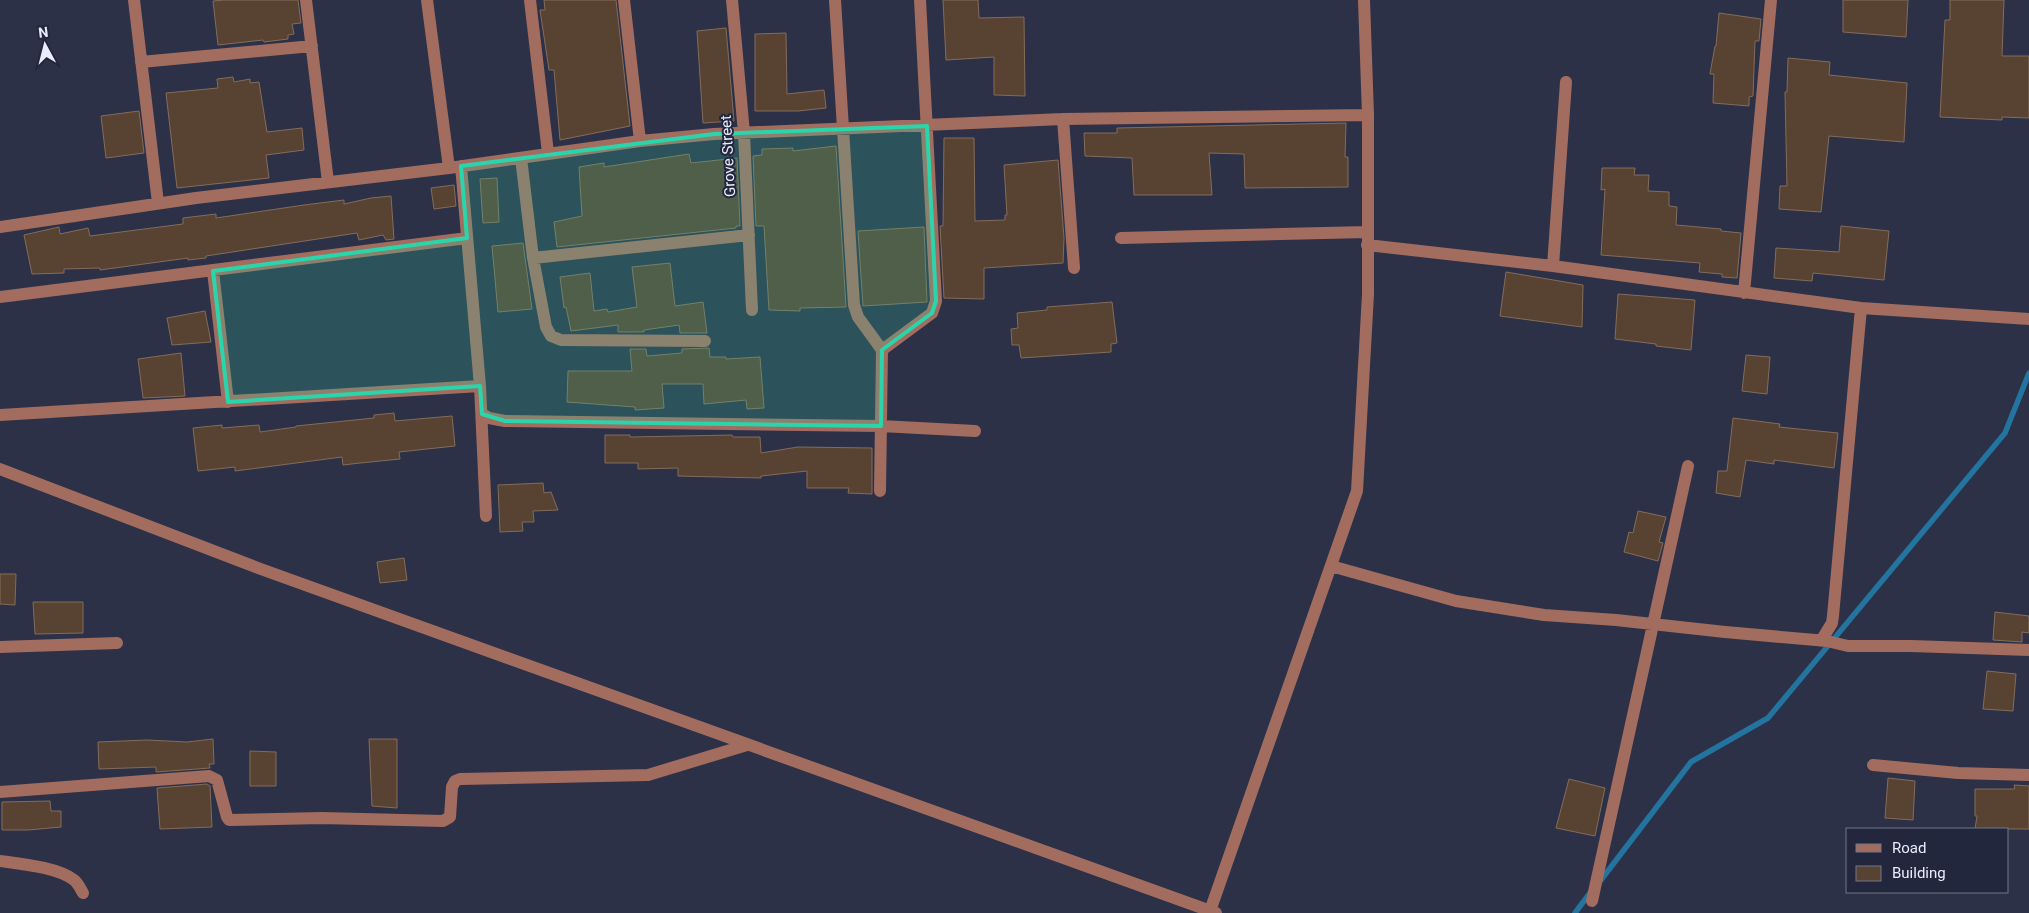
<svg xmlns="http://www.w3.org/2000/svg" width="2029" height="913" font-family="Roboto,sans-serif">
<style>
.lines{fill:none;stroke-linecap:round;stroke-linejoin:round}
.stream{stroke:#23759f;stroke-width:5.5}
.building{fill:#584231;stroke:#846c5a}
.minor{stroke:#a26d5f;stroke-width:12}
.marked{fill:#2bd5ac;fill-opacity:0.2;stroke:#2bd5ac;stroke-width:4;stroke-linejoin:round}
.labels{text-anchor:middle;dominant-baseline:central;stroke-width:4;stroke-linejoin:round;paint-order:stroke}
.street-label{font-size:15px;fill:#e8ecfb;stroke:#23273d}
</style>
<rect width="100%" height="100%" fill="#2c3148"/>
<g class="lines">
<path class="stream" d="M1601,880L1691,762L1768,718L2005,433L2029,373
M1575,913L1590,893"/>
</g>
<path class="building" d="M224,0H298L301,23L292,24L294,34L288,35V39L264,42L263,40L218,45L213,1Z
M544,0H616L630,126L560,140L554,70H549L540,10H545Z
M943,0H978L979,18L1024,17L1025,96L994,95V57L946,60Z
M1843,0H1908L1906,37L1843,32Z
M1950,0H2004L2002,56H2029V118L2002,117V120L1940,117L1945,20H1950Z
M1719,13L1761,19L1759,41H1755L1753,96L1749,97V106L1713,103L1714,74H1710L1715,46H1716Z
M726,28L734,121L703,123L697,31Z
M786,33L787,94L824,90L826,108L798,111H755V34Z
M1788,58L1830,62L1829,75L1907,83L1904,142L1829,136L1821,212L1779,209L1780,186H1787L1785,92H1787Z
M233,77L234,82L250,79V83L259,82L267,132L302,128L304,150L266,155L269,178L177,188L166,93L218,88L217,79Z
M139,111L144,153L106,158L101,116Z
M1346,123L1345,157H1348V187L1245,188L1244,154L1209,153L1212,195H1134L1132,158L1085,156L1084,133H1117V128Z
M944,138H974L975,221L1005,220V215H1007L1004,165L1058,160L1064,238L1063,263L984,268V299L944,298L940,226H943Z
M836,146L846,307L800,308V311L769,310L764,226H756L753,156L762,155V149L793,148V151Z
M689,154L691,163L737,158L740,226H736V228L557,247L554,222L582,216L579,167L604,163V167Z
M1602,168H1635L1634,175H1649L1648,191L1669,192V206L1677,207L1676,225L1721,229V231L1741,233L1737,278L1722,277V274L1699,272L1700,263L1601,255L1605,189L1601,190Z
M497,178L499,222L483,223L480,179Z
M454,185L456,206L434,209L431,188Z
M391,196L394,239L386,240L383,235L359,240L357,233L206,256V258L188,260V258L100,270V268L64,269V273L32,274L24,235L59,227L60,234L88,228L90,236L183,224V218L216,214V218L304,205L344,200V204L371,198Z
M1841,226L1889,231L1884,280L1813,273L1812,281L1774,278L1776,248L1839,252Z
M924,227L927,302L863,306L858,231Z
M523,243L532,309L498,312L492,246Z
M670,263L675,306L703,302L707,333H680L679,325L644,330V332H618V325L571,331L566,307L564,308L560,277L590,273L594,311L607,309L608,312L637,307L632,267Z
M1506,272L1583,285L1582,327L1500,316Z
M1618,294L1695,300L1691,350L1656,346V344L1615,339Z
M1112,302L1117,343L1111,344V352L1021,358L1019,345H1012L1011,329L1018,328L1017,313L1047,310V307Z
M205,311L211,342L172,345L167,318Z
M709,348L710,357H726V359L760,357L764,408L747,409L746,400L704,404L703,384H662L664,408L635,410V407L567,402L568,371H632L630,349H646L647,356L682,353V349Z
M181,353L185,396L143,398L138,359Z
M1746,355L1770,357L1767,394L1742,391Z
M394,413L395,421L452,416L455,446L399,452L400,459L360,463L343,465L342,457L235,471V467L198,471L193,428L222,425V428L259,425L260,432L296,427V426L374,418V415Z
M1733,418L1780,424L1779,427L1838,433L1834,468L1774,460V464L1746,460L1740,497L1716,493L1718,471H1727Z
M605,435H630V437L732,435L733,437H760L761,453L798,447L872,448V494L848,493L849,488H807V471L761,476V478L678,476V468L638,469V463H605Z
M543,483L544,493L551,492L558,510L533,511L534,522H522L523,531L500,532L498,485Z
M1638,511L1666,517L1659,542L1663,543L1658,561L1624,552L1629,532L1633,533Z
M404,558L407,580L380,583L377,562Z
M0,574H16L15,605L0,604Z
M33,602H83V633L35,634Z
M1995,612L2029,616V633L2022,632V642L1993,640Z
M1987,671L2016,674L2013,711L1983,709Z
M213,739L214,764H209L210,768L156,772V767L99,769L98,742L147,740L187,742Z
M369,739H397V808L372,806Z
M250,751L276,752V786H250Z
M1888,778L1915,781L1913,820L1885,818Z
M1569,779L1605,788L1595,836L1556,828Z
M207,784L210,786L212,827L160,829L157,788Z
M2014,785L2029,786V829H1975L1977,816H1975V789H2015Z
M50,801L51,811H61V827L28,830H2V802Z"/>
<g class="lines">
<path class="minor" d="M134,0L158,203
M306,0L328,182
M427,0L449,168
M530,0L548,153
M624,0L640,141
M732,0L744,133L752,310
M835,0L854,305L858,317L882,350L880,491
M141,62L312,46
M1063,119L1074,268
M521,158L533,258L546,327L551,336L561,340L705,341
M461,166L480,386L486,516
M0,227L196,198L449,168L640,141L714,134L1063,119L1368,115
M1121,238L1367,232
M1367,245L1553,266L1861,308L1833,616L1832,623L1821,641
M533,258L749,235
M1553,266L1566,82
M213,271L228,402
M1744,293L1771,0
M0,297L467,238
M1861,308L2029,319
M882,350L932,313L936,301L920,0
M482,414L489,418L505,421L881,426L975,431
M0,415L480,386
M0,469L258,568L1216,913
M1331,566L1456,601L1544,615L1616,620L1725,632L1827,641L1848,646H1911L2029,650
M0,647L117,643
M1873,765L1958,773L2029,775
M0,792L209,776L217,780L227,817L229,820L322,818L443,821L450,817L452,787L455,781L460,779L648,775L747,745
M0,861C21,864 57,867 74,880C78,883 80,888 83,893
M1592,901L1688,466
M1210,911L1357,491L1368,294V115L1364,0"/>
</g>
<path class="marked" d="M927,126L936,301L932,313L882,350L881,426L505,421L482,414L480,386L228,402L213,271L467,238L461,166L714,134Z"/>
<g class="labels">
<g class="street-label">
<text transform="translate(728 156) rotate(-93)">Grove Street</text>
</g>
</g>
<rect x="1846" y="828" width="162" height="65" fill="#23273d" stroke="#727689"/>
<rect x="1856" y="844" width="25" height="8" fill="#a26d5f" stroke="#727689"/>
<text x="1892" y="853" font-size="15" fill="#e8ecfb">Road</text>
<rect x="1856" y="866" width="25" height="15" fill="#584231" stroke="#727689"/>
<text x="1892" y="878" font-size="15" fill="#e8ecfb">Building</text>
<g transform="translate(45 45) rotate(353)" stroke="#23273d" stroke-width="4" paint-order="stroke">
<path d="M0-4L9 19L0 12L-9 19Z" fill="#e8ecfb"/>
<text y="-8" font-size="14" font-weight="bold" text-anchor="middle" fill="#e8ecfb">N</text>
</g>
</svg>
